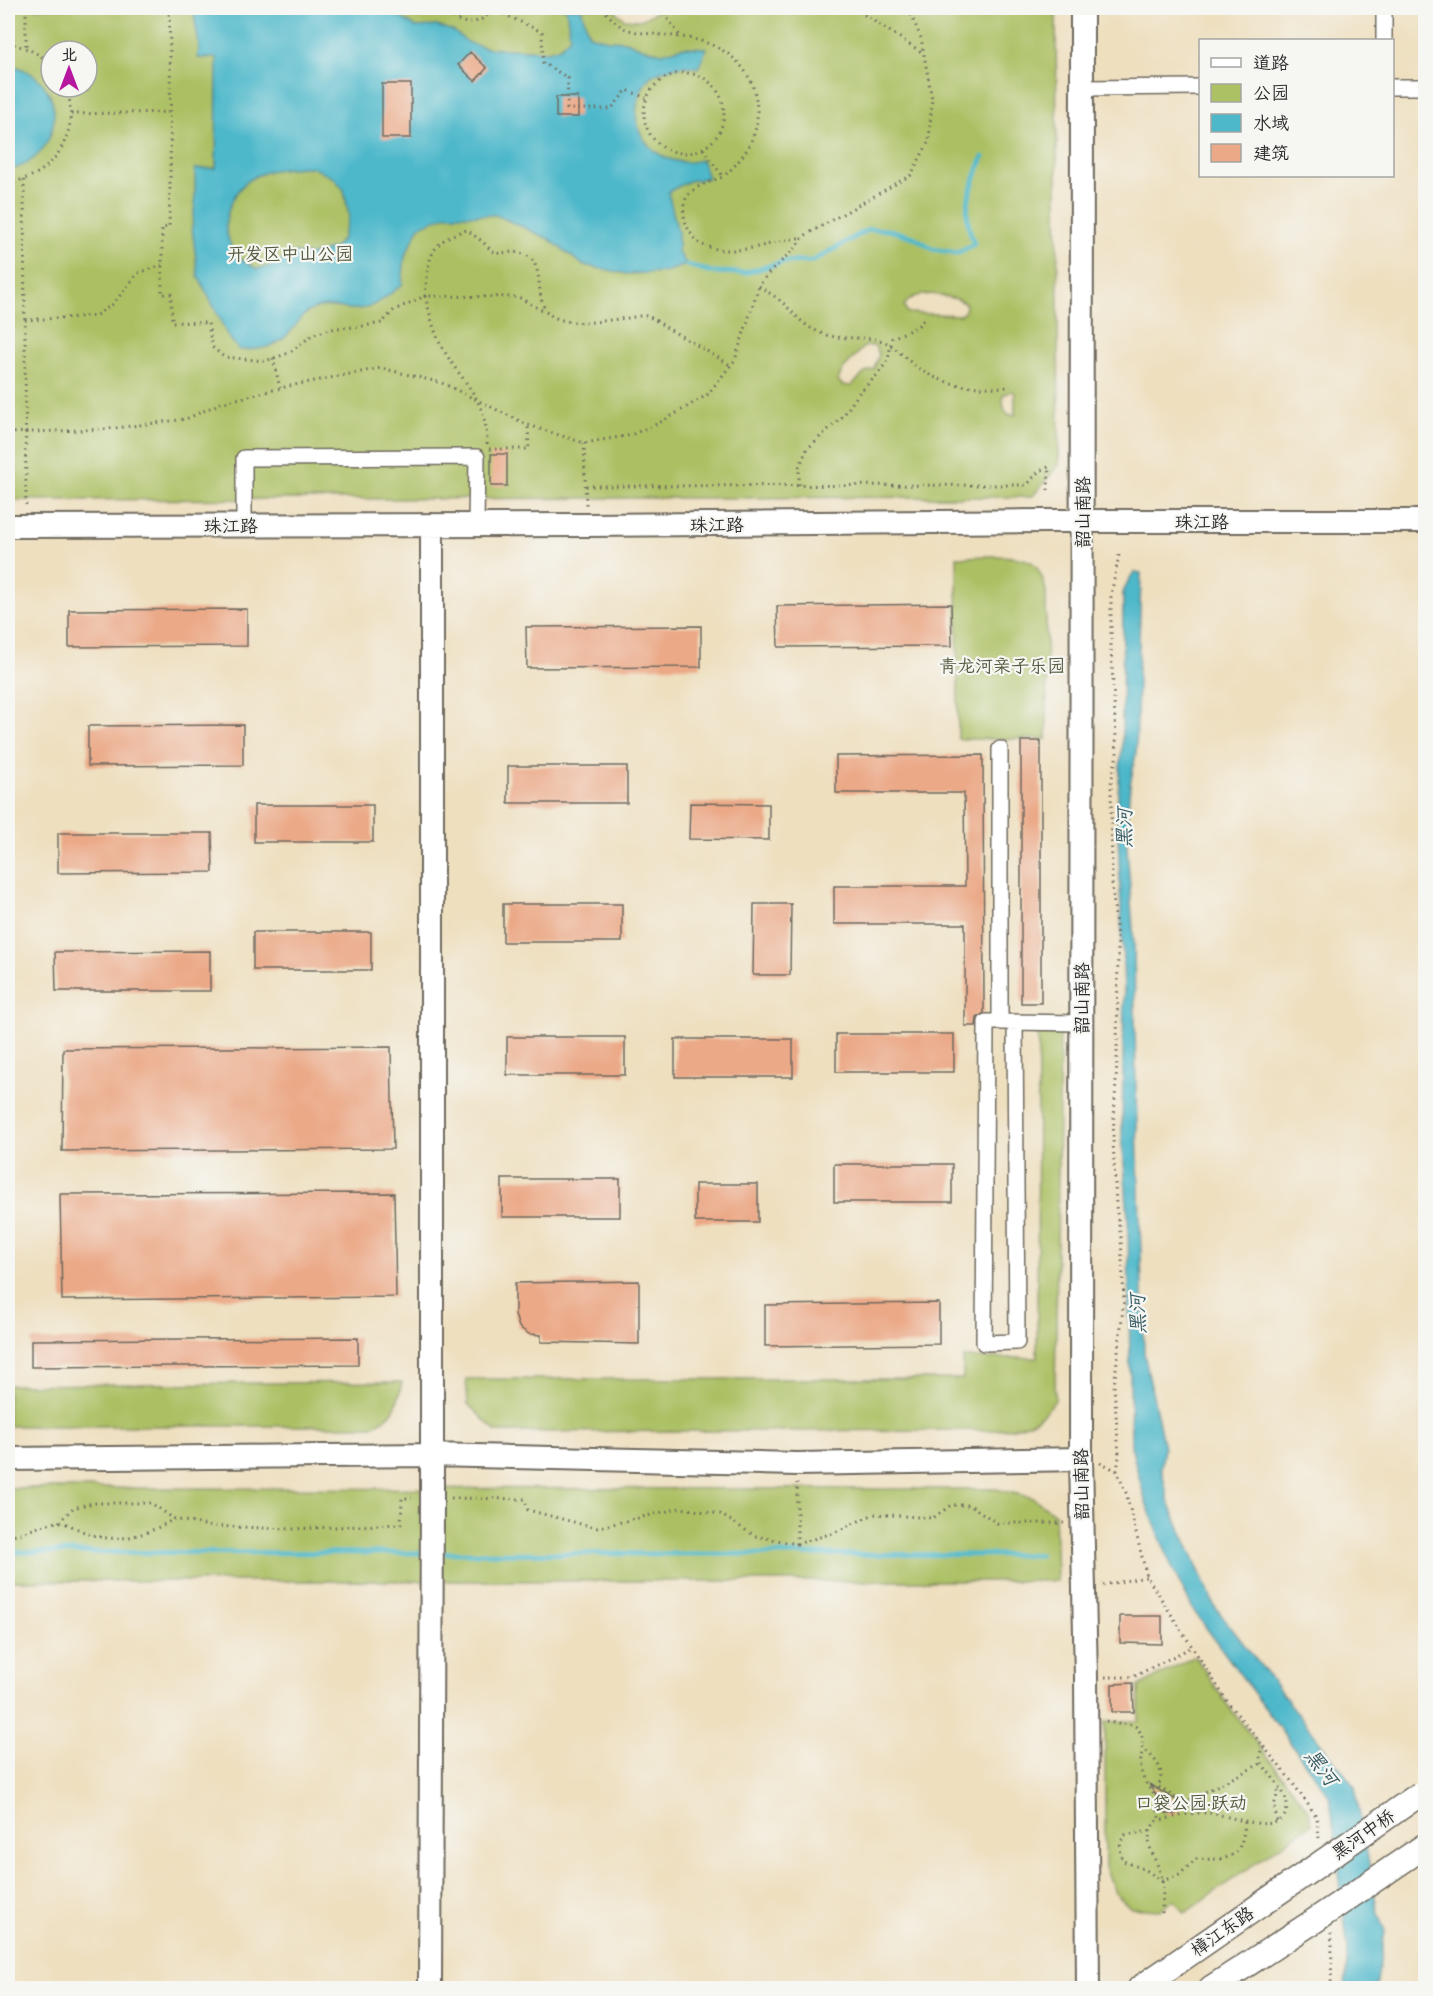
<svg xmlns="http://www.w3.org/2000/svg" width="1433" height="1996" font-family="Delius,'LXGW WenKai TC',sans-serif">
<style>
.green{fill:#acc064;stroke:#6c7648;stroke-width:1.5;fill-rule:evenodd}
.water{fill:#4db8ca;stroke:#3c727a;stroke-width:1.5;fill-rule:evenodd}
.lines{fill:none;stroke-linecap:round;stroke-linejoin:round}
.stream{stroke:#4db8ca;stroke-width:5}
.building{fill:#eba987}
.street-casing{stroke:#6f6a5f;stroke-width:18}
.secondary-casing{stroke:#6f6a5f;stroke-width:26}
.primary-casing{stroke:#6f6a5f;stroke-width:27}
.path{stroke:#6f6a5f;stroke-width:3;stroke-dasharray:1.5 4.5;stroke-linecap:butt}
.street{stroke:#fff;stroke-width:15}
.secondary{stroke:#fff;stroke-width:22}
.primary{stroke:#fff;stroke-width:24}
.primary-bridge-casing{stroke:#6f6a5f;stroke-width:27;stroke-linecap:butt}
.primary-bridge{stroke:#fff;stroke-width:24}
.labels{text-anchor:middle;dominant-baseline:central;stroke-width:4.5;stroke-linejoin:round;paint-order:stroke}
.park-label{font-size:18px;fill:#52583c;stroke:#f6f6f2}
.street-label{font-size:18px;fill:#2b2b2b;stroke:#f6f6f2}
.water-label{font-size:20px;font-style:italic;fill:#375c63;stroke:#f6f6f2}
</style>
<rect width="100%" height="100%" fill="#f6f6f2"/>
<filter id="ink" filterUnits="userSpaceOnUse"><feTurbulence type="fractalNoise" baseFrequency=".0167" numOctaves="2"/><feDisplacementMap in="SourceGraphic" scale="12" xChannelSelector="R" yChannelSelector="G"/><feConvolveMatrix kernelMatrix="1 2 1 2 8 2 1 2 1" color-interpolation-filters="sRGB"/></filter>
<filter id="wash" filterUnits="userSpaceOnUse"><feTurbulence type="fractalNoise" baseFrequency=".008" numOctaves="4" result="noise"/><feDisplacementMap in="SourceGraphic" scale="24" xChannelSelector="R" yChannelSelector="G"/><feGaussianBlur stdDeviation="1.35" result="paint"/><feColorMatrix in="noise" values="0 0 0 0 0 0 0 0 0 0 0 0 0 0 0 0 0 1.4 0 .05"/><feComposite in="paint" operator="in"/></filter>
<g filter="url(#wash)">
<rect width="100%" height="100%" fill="#eedfbf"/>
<path class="green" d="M8,8H612L624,19L641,20L663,8H1056L1059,465L1032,497L8,500ZM51,51H87V87H51ZM932,294L957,299L966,304L965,311L960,315L908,313L904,306C911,295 920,295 932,294ZM868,346H875L879,354L874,369L866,372L851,386L842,385L838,380L843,369L864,347ZM1012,391L1015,393V415C1003,417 1003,404 1003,395Z
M957,557C975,557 1023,552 1035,565C1041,573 1044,582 1046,591L1047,739H958Z
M1038,1032L1060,1033L1055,1400C1036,1426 1024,1427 993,1430L496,1432L468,1404L466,1379H963V1358H1037Z
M402,1382C397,1407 396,1415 372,1426H8V1385Z
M8,1488L996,1489L1033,1498L1055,1514L1057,1581H8Z
M1195,1656L1226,1703L1309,1811L1312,1823L1185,1913L1174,1900L1159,1910L1131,1908L1115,1893L1105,1867V1722L1139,1721V1686Z"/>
<path class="water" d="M193,8H397L398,16L416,27L437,26L453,31L469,43L487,48L548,51L560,47L570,37L566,8H581L589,35L608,40L626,41L642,48L662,53L683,47L707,48L698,68C689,65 680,66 671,68C665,70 654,73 650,77C644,82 641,91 639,97C628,129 651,160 684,162C690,163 696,161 702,160L708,178L689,181L668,192L678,232V252L687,265L664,272L627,274L583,265L549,239L496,215H447L420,226L405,256L402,285C385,297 371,312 349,309C341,308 329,305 321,307C301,311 302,320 290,332C277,348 258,350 239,350L227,335L221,321L198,276L192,227L195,204V169L216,168L217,58H198L199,46ZM312,167L334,178L344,190L349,216L342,239L334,248L311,255L292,253L274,265L257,269L234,255C231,246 227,237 226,228C225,220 229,208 232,201C247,168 281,168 312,167Z
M8,64C18,67 28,70 37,78C71,108 50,164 8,170Z
M1134,572L1141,573L1136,753L1130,785L1126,832L1134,944L1136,1093L1144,1353L1164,1448L1161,1468L1169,1503L1215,1607L1355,1787L1378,1914L1385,1931L1376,1988H1345L1348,1950L1330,1797L1194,1611L1173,1570L1145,1500L1131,1446L1128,1220L1122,1133L1124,991L1117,806L1122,745L1123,593L1128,581Z"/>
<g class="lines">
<path class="stream" d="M687,265L712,272L744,273L783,262L813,261L869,229L889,230L914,237L933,249L957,253L974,244C960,208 970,191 983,157
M8,1552L426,1553
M438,1553L1040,1555"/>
</g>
<g id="blocks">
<path class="building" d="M470,52L487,68L475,81L458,65Z
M382,84H411V138H382Z
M556,97H578V117H556Z
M491,454H507V486H491Z
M951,604L952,646L778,647L777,606Z
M247,609V646L69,647V610Z
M701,626V667L527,668L526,627Z
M243,725V765L88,766V726Z
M1021,741H1041V1003H1021Z
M983,755L984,1013L977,1018L976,1026H965V924H834V886H965L964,793H836V756Z
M508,766H627V803H508Z
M690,803L769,804V840L689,839Z
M254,805H373V842H254Z
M58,833H212L213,872L58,873Z
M503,904H622V942H503Z
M754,904H791L790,975H753Z
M253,932H371V970H253Z
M210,951V991H56L55,952Z
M836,1034H954V1072H836Z
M507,1037H625V1075H507Z
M675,1039H793V1077H675Z
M391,1047L393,1149L62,1151L63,1049Z
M834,1164H952V1202H834Z
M502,1179H620V1217H502Z
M695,1184H758V1222H695Z
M394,1193L396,1297L62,1300L60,1194Z
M639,1281V1344L541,1342V1335L529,1334L519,1327L515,1315V1283Z
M939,1303V1344L765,1346V1305Z
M358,1338V1365L31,1367V1340Z
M1120,1616H1162V1644L1120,1643Z
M1133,1683L1134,1712H1112V1684Z
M1149,1784L1176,1800L1183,1807L1175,1814H1167Z"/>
</g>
</g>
<g filter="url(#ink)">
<use href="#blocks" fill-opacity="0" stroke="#6f6a5f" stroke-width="1.5"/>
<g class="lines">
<g class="street-casing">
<path id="street" d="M1384,8V40
M1392,87H1426
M1082,88L1200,87
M244,525V458L477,457L476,525
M1000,749V1022L1081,1023
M1000,1022H986L984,1343L1017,1342L1015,1022"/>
</g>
<g class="secondary-casing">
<path id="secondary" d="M1082,8L1081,1459L1086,1677L1088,1988
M8,526L586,525L1048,521H1426
M8,1459L432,1455L797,1464L1081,1459
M430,1988L432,1498V525"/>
</g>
<g class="primary-casing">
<path id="primary" d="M1140,1988L1305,1874
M1211,1988L1311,1923"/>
</g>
<path class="path" d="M26,8V47
M169,8C171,81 171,154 169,227L162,228V294H171L172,322L208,323L212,347L224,357L265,361L289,353L314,334L336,328L358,327L382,323L394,310L425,296C430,313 434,334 443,349C464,385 487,398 487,444
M445,8C457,28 481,27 493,8
M602,8C608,14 617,26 626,29C643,35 663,34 681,37C722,42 755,65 757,109C759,138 743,159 723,177
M667,8L665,10L668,19L681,37
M854,8L923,53
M493,9L542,32L543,63L568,78L567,109H611L627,90L646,98
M8,43C24,47 39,52 51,65
M644 113a40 40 0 1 1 80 0a40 40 0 1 1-80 0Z
M71,114L171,112
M703,149L723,177C712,181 698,185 690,193C677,206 686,233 699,243C703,246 712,248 717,249C746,254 774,241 803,237
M24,180L26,505
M8,183C19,181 29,178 39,172C66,155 79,116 65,87
M759,286C765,291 772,294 778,299C795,312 799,324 821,333C842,342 866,334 885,342C897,348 907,360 918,368C947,388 978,388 1011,387
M547,313L518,297L425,296C429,260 427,241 467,230L483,242L495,254C563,241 522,305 556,318C580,327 604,320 628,318C634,317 642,315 647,316C653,318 661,324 667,328C688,340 709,352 730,365
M25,320L95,316L113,304L138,273L162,265
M273,358L280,388
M8,433L108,429L186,419L221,403L289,386L381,368L442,383L528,425L584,443L631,435L663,421L707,395L735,360L759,286L767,275L794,249L804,236L911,175L929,141L932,99L921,38L908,8
M584,443L586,505
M489,449H529L528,425
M799,485V467L807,449L843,416L859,393L878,374L888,360L892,338L917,327L923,320
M586,486L1027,485L1039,471L1049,467L1048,490
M1119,555L1111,595V649L1117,754L1111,783L1112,884L1118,947L1117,1062L1113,1138L1116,1206L1121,1238L1124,1300L1114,1386L1119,1456L1117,1471L1126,1493L1147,1577L1229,1704L1289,1778L1317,1817L1319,1838
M1100,1462L1117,1471
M451,1498L525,1499L528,1510L596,1528L680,1508L720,1514L755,1536L797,1544L833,1533L874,1514L933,1518L951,1505H970L997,1523H1064
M59,1522L73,1508L93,1503H151L174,1519
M8,1535C25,1535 40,1524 57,1522C65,1521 78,1530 87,1533C117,1545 147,1535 174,1519L209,1526L292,1529L401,1524L402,1498H412
M797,1544V1483
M1103,1585L1146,1577
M1105,1677H1133L1192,1647
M1106,1721L1118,1724L1134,1725C1150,1739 1139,1750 1141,1768C1142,1782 1150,1786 1154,1798C1157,1805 1158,1813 1160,1821
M1142,1747C1161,1765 1167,1771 1154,1796
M1159,1787L1183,1803L1262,1763
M1183,1803L1197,1814
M1277,1821L1274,1806L1279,1788
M1150,1831L1125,1835C1118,1844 1120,1851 1123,1861L1146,1870L1162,1881L1179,1875L1196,1859C1230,1860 1242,1860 1245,1821
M1162,1913C1162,1903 1164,1891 1162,1880C1158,1856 1140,1846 1155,1822C1172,1817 1192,1812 1209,1813C1227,1814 1285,1840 1287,1807C1288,1788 1259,1768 1260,1755C1260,1752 1262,1749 1263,1746
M1331,1988L1332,1945L1331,1933"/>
<use href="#street" class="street"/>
<use href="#secondary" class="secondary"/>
<use href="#primary" class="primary"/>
<g class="primary-bridge-casing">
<path id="primary-bridge" d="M1305,1874L1420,1794
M1311,1923L1426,1845"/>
</g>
<use href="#primary-bridge" class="primary-bridge"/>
</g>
</g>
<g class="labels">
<g class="park-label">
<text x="290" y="253">开发区中山公园</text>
<text x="1002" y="665">青龙河亲子乐园</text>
<text x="1191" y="1802">口袋公园·跃动</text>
</g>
<g class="street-label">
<text transform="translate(1082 512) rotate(-90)">韶山南路</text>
<text x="1202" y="521">珠江路</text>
<text x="717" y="524">珠江路</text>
<text x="231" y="525">珠江路</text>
<text transform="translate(1081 998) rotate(-90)">韶山南路</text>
<text transform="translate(1081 1484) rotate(-91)">韶山南路</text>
<text transform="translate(1363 1834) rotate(-35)">黑河中桥</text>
<text transform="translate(1222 1931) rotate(-35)">樟江东路</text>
</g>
<g class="water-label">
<text transform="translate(1123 828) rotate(-90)">黑河</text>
<text transform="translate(1137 1314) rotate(-92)">黑河</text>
<text transform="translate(1322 1767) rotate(53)">黑河</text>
</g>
</g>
<rect width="1433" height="1996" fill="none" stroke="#f6f6f2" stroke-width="30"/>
<rect x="1199" y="39" width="195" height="138" fill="#f6f6f2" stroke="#a5a5a2" stroke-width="1.5"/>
<rect x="1211" y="58" width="30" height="9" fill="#ffffff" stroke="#a5a5a2" stroke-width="1.5"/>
<text x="1253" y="69" font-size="18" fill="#2b2b2b">道路</text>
<rect x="1211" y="84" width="30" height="18" fill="#acc064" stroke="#a5a5a2" stroke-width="1.5"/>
<text x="1253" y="99" font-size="18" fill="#2b2b2b">公园</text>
<rect x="1211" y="114" width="30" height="18" fill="#4db8ca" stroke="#a5a5a2" stroke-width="1.5"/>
<text x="1253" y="129" font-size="18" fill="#2b2b2b">水域</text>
<rect x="1211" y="144" width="30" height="18" fill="#eba987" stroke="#a5a5a2" stroke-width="1.5"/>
<text x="1253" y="159" font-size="18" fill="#2b2b2b">建筑</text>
<g transform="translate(69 69)"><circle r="28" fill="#f6f6f2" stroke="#a5a5a2" stroke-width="1.5"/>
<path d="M0-4.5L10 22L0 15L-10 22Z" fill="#b5179e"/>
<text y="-9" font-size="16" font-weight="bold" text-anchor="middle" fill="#2b2b2b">北</text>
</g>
</svg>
